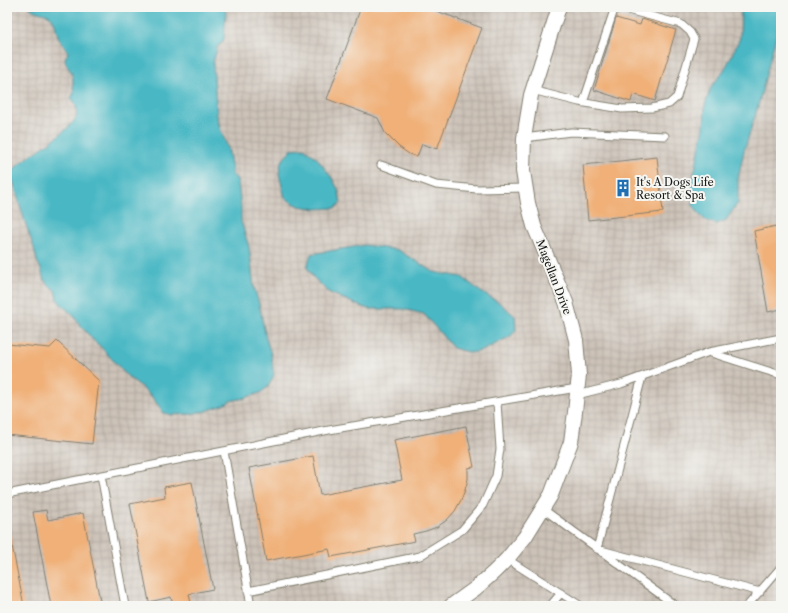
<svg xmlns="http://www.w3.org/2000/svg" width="788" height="613" font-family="'Libre Caslon Text',serif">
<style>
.industrial{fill:url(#industrial-grid)}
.water{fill:#4ab8c4;stroke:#336a70}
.building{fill:#f0b078}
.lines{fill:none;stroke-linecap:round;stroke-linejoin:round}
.service-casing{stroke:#837f70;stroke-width:9}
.minor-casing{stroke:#837f70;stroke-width:16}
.service{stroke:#fff;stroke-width:7}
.minor{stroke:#fff;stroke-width:14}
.labels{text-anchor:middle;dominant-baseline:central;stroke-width:4;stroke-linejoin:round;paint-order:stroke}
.poi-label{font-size:11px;fill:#1c1c1c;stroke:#f6f6f2;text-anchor:start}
.street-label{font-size:11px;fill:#1c1c1c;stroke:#f6f6f2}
</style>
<defs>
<pattern id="industrial-grid" width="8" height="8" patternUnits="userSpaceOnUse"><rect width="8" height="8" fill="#ccc2b8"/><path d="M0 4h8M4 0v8" fill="none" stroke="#afa69e"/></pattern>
</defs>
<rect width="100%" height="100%" fill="#f6f6f2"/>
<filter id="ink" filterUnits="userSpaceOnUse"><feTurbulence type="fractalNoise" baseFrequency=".025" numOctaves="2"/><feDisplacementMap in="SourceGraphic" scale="8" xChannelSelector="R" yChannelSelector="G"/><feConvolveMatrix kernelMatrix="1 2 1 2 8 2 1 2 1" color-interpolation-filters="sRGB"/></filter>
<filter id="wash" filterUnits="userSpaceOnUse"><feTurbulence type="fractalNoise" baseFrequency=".012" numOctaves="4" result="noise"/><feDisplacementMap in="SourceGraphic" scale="16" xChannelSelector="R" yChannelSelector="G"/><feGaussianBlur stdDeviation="0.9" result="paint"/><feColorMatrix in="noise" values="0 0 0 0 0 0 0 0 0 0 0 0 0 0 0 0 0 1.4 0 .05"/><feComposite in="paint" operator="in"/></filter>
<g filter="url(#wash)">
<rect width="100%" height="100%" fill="#eae2c3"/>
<path class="industrial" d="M7,7H781V606H7Z"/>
<path class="water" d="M29,7H225L226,15L224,39L222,43L218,46L213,63L217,116L220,128L228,148L232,169V174L236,178L238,182L241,207V221L249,247L254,287L259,304L266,338L271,354L274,375L272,380L268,387L260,393L245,398L230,401L224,405L203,412H198L193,414L172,415L164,413L152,397L138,384L129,378L101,347L93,340L78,322L74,316L61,304L57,299L55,290L47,284L43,277L41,269L37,261L34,248L24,219L12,177L13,172L16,167C31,154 48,145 63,132C67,128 71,125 74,121C79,114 77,103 71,98L74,93C72,86 74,80 72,74C70,69 65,64 65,59C65,57 67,55 68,53C67,47 63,45 60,40C55,32 57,22 50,16C43,12 35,13 29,7Z
M740,7H781V17L757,110L744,151L738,179V203L726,220L717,224L706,221L701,216L693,205L691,188L704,127L705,105L711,87L724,71L740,38L741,12Z
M304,148L317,158L332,178L338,189L341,202L336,208L316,209L299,206L285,198L279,174L281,162L292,149Z
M365,245L398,250L434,272L462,277L481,292L500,303L515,316L516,330L511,336L484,350L471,353L453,348L424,314L403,309H368L355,304L328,292L313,277L307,267L311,254Z"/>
<g id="blocks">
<path class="building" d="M361,7H426L482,28L437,149L422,144L417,157L409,154L399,147L385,133L378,118L327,99Z
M616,18L640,25L642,19L676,30L655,101L633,94L631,102L594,90Z
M657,157L663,212L588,220L583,165Z
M776,226L781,250V309L768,312L754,231Z
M57,341L99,381L92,444L7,435V344L50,348Z
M466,426L474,467L468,468V479L465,490L461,500L455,511L447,520L437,527L426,531L413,534L415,541L331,557L329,549L266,561L249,468L313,456L320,495L402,480L394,440Z
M192,482L213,589L189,594L191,603L177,606H173L171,597L149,602L130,504L165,497L164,487Z
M46,510L48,520L83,513L101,606H51L33,512Z
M7,525H8L24,606H7Z"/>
</g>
</g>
<g filter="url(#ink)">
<use href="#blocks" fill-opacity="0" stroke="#837f70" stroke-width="1"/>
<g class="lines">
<g class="service-casing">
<path id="service" d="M532,90L579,102L622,109L652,108L669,104L677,97L694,39L690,32L681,24L616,7
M583,103L615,7
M524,138L571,132L665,136
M381,165L436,185L477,189L525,188
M711,353L781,375
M642,377L597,549L760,592
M577,395L621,384L709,352L781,338
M224,451L251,606
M101,475L125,606
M7,494L329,430L577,388
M543,509L676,606
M507,559L581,606
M248,591L420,556L462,530L483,505L496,476L500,449L497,402
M550,606L561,593
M747,606L781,567"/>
</g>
<g class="minor-casing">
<path id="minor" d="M451,606L476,588L494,572L507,559L525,537L551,495L571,442L575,412L579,375L576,340L566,302L534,226L528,203L523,171L524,138L531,95L559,7"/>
</g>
<use href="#service" class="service"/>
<use href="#minor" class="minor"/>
</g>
</g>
<defs>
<g id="building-bare" transform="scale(1.38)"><path d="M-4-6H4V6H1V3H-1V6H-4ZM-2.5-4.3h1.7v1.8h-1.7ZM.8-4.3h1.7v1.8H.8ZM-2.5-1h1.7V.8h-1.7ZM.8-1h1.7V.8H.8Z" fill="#1f6fb2" stroke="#f6f6f2" stroke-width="2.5" paint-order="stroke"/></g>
</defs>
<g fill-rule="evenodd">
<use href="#building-bare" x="623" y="188"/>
</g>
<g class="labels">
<g class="poi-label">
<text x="636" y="182">It's A Dogs Life<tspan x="636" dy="13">Resort &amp; Spa</tspan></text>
</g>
<g class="street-label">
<text transform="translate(554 277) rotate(69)">Magellan Drive</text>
</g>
</g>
<rect width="788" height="613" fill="none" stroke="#f6f6f2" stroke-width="24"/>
</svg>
